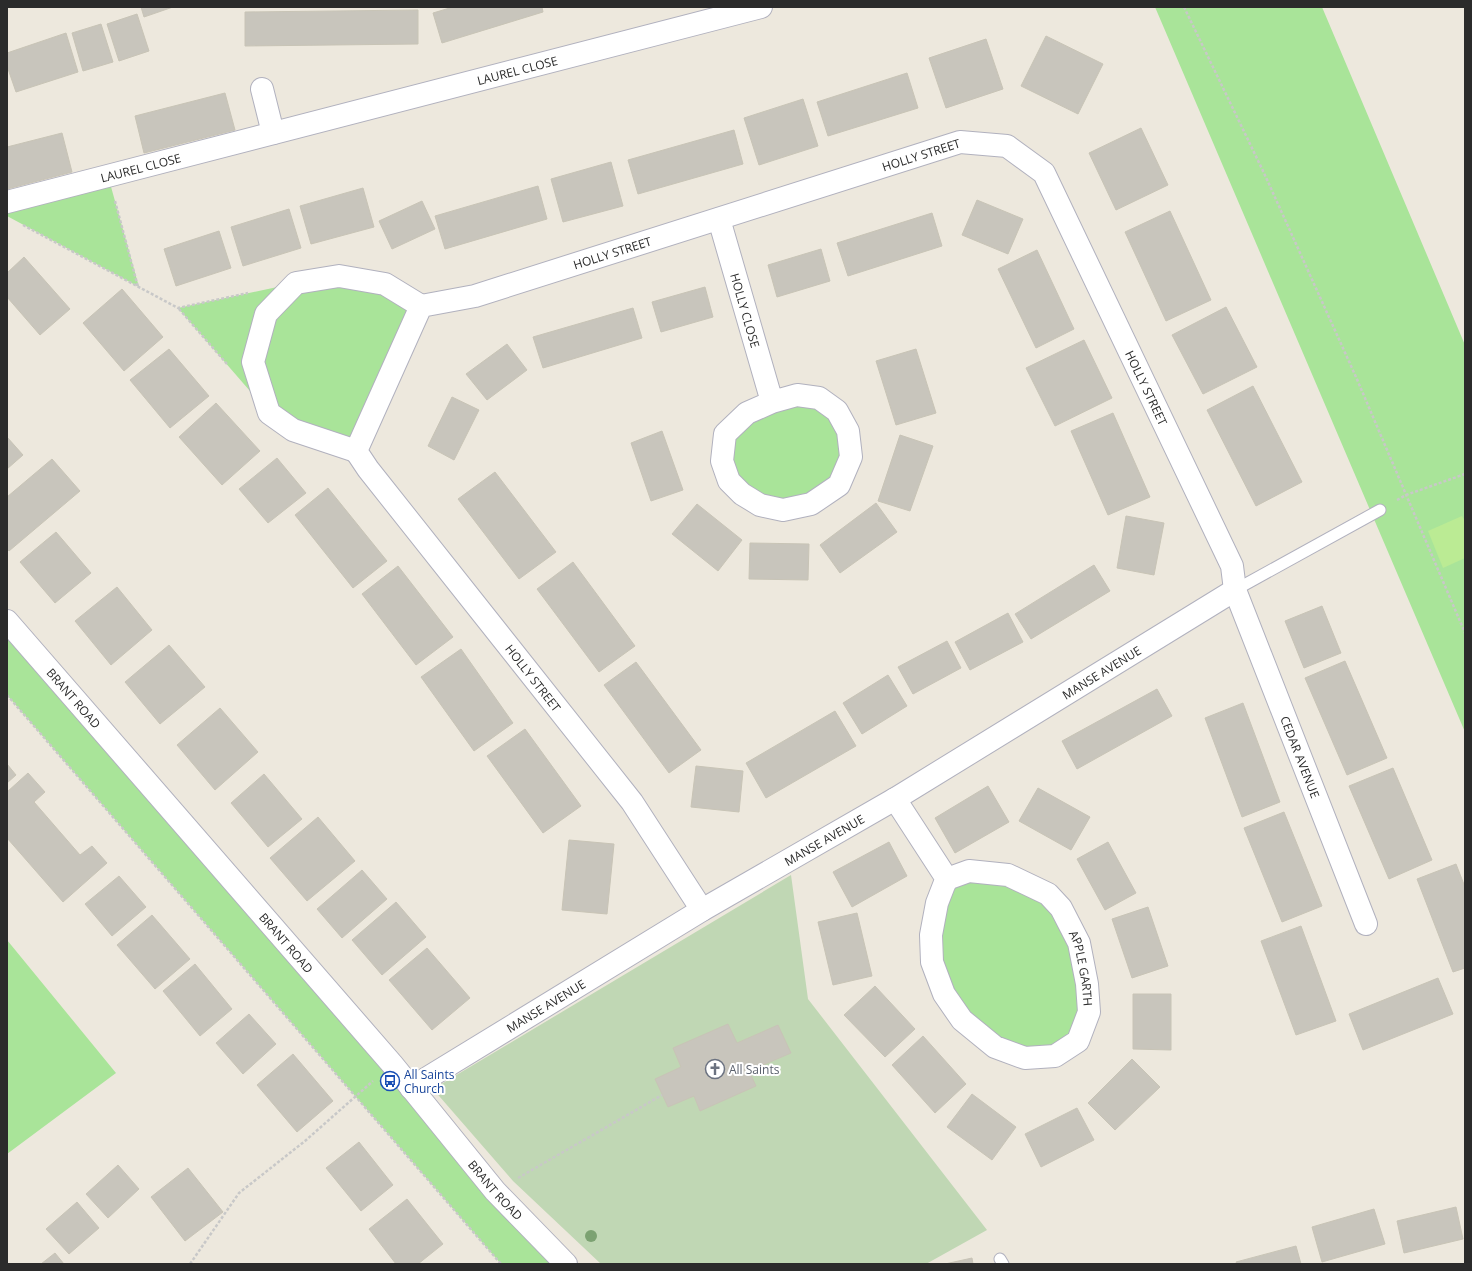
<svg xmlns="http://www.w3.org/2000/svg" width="1472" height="1271" font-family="'Open Sans',sans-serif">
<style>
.green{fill:#a9e499}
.cemetery{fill:#c0d7b4}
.pitch{fill:#bbeb94}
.building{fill:#c8c5bc;stroke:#c8c4b6}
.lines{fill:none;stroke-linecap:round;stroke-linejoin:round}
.service-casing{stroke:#b1b1be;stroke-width:13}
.minor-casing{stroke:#b1b1be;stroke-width:24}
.tertiary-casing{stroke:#b1b1be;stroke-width:24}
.path{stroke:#c8c8c8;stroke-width:2.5;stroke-dasharray:3 2;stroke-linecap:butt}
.service{stroke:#fff;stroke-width:11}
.minor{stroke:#fff;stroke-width:22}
.tertiary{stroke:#fff;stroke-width:22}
.tree{fill:#7ca272}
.labels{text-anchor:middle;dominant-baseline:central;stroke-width:4;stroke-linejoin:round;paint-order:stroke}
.street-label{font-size:12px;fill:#2b2b2b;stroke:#fff}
.worship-label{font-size:12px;fill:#5b616d;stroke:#fff;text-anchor:start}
.transit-label{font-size:12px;fill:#164399;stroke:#fff;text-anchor:start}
</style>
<rect width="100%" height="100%" fill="#ede8dd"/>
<path class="green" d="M1155,7H1322L1465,345V732Z
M108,176L139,287L7,216V202Z
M339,276L421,306L356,451L269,413L178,308L296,283Z
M819,398L851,457L811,504L742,494L725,434L747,413Z
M7,621L566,1264H501L7,695Z
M969,871L1048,894L1079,943L1078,1041L1025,1058L962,1020L931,935L937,903Z
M7,940L116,1073L7,1154Z"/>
<path class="cemetery" d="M791,875L808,999L987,1230L926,1264H601L513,1181L433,1089Z"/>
<path class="pitch" d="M1462,516L1465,521V558L1443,568L1428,531Z"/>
<path class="building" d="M141,7H173L144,17Z
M453,7H542L543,12L442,43L433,13Z
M418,10V44L245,46V12Z
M137,14L149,51L119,61L107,24Z
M101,24L113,62L83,71L72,33Z
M66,33L78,72L16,92L7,66V53Z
M1046,36L1103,64L1078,114L1021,86Z
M986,39L1003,89L946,108L929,58Z
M907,73L918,108L828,136L817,102Z
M225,93L235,130L144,153L135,116Z
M803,99L818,146L759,165L744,118Z
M1141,128L1168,185L1116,210L1089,153Z
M734,130L743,164L638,194L628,160Z
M62,133L72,172L7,189V147Z
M611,162L623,206L563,222L551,179Z
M538,186L547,219L445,249L435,216Z
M363,188L374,227L311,244L300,206Z
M977,200L1023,219L1008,254L962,235Z
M422,201L435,229L392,249L379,221Z
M289,209L301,248L243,266L231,227Z
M1170,211L1211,300L1166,321L1125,232Z
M932,213L942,246L848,276L837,243Z
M219,231L231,268L176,286L164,249Z
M821,249L830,281L777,297L768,265Z
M1037,250L1074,329L1036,348L998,269Z
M24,257L70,309L40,335L7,297V273Z
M705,287L713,317L661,332L652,302Z
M122,289L163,337L124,371L83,323Z
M1226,307L1257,367L1203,394L1172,335Z
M633,308L642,338L543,368L533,337Z
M1084,340L1112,398L1055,426L1026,368Z
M507,344L527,370L487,400L466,374Z
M169,349L209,396L170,428L130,380Z
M916,349L936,413L896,425L876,361Z
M1253,386L1302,482L1256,506L1207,410Z
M452,397L479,410L454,460L428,446Z
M216,403L260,451L222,485L179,437Z
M1113,413L1150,497L1108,515L1071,431Z
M662,431L683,490L651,501L631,443Z
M900,435L933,446L910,511L878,501Z
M7,437L23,455L7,469Z
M277,458L306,493L268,523L239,489Z
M52,459L80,491L9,551L7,549V497Z
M495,472L556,552L519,579L458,499Z
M328,488L387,561L353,588L295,515Z
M876,503L897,532L840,573L820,545Z
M697,504L742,540L718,571L672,534Z
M1126,516L1164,523L1154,575L1117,568Z
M56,532L91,573L55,603L20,562Z
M750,543L809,544L808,580L749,579Z
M573,562L635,646L599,672L537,589Z
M1094,565L1110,591L1031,639L1015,614Z
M398,566L453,637L416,665L362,594Z
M117,587L152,630L111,665L75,621Z
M1322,606L1341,653L1304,668L1285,621Z
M1008,613L1023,642L970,670L955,642Z
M947,641L961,668L913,694L898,667Z
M169,645L205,687L160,724L125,682Z
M461,649L513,723L474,751L421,677Z
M1345,661L1387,758L1347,775L1305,678Z
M636,662L701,750L669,773L604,685Z
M888,675L907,706L862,734L843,703Z
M1157,689L1172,716L1077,769L1062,741Z
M1243,703L1280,802L1242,817L1205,718Z
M220,708L258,752L215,790L177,745Z
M835,711L856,746L766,798L746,763Z
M525,729L581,806L543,833L487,756Z
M7,764L16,775L7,783Z
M696,766L743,771L739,812L691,807Z
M1393,768L1432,860L1389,879L1349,786Z
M28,773L45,792L34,802L80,855L92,846L107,863L63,902L7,838V792Z
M264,774L302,819L268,847L231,803Z
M988,786L1009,822L955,853L935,818Z
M1038,788L1090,817L1071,850L1019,821Z
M1284,812L1322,906L1282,922L1244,828Z
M318,817L355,861L307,901L270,858Z
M569,840L614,844L607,914L562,910Z
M889,842L907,876L852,907L833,872Z
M1108,842L1136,893L1105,910L1077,859Z
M1456,864L1465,887V968L1453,972L1417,879Z
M362,870L387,899L342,938L317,909Z
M119,876L146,907L112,936L85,904Z
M396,902L426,937L382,975L352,940Z
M1148,907L1168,966L1132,978L1112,919Z
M857,913L872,976L833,985L818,922Z
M152,915L190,959L155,989L117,945Z
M1301,926L1336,1021L1296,1035L1261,941Z
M427,948L470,998L432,1030L389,980Z
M195,964L232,1009L200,1036L163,991Z
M1438,978L1453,1014L1363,1050L1349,1014Z
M875,986L915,1029L885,1057L844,1015Z
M1133,994H1171V1050L1133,1049Z
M249,1014L276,1044L243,1074L216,1043Z
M728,1024L737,1043L778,1025L791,1053L749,1071L756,1086L700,1111L694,1096L668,1107L655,1079L681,1067L673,1048Z
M923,1036L966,1084L935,1113L892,1065Z
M293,1054L333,1101L297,1132L257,1085Z
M1132,1059L1160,1087L1115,1130L1088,1103Z
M972,1094L1016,1127L992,1160L947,1127Z
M1077,1108L1094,1140L1041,1167L1025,1134Z
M359,1142L393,1185L361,1211L326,1168Z
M118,1165L139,1189L108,1218L86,1194Z
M188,1168L223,1212L185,1241L151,1197Z
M407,1199L443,1244L418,1264H396L369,1229Z
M77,1202L99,1228L69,1254L46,1229Z
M1456,1207L1463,1239L1404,1253L1397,1221Z
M1374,1209L1385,1244L1322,1262L1312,1227Z
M1296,1246L1301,1264H1237L1236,1262Z
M55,1253L64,1264H41Z
M972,1258L973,1264H945Z"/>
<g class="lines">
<g class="service-casing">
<path id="service" d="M1235,590L1380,510
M1000,1259L1003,1264"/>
</g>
<g class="minor-casing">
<g id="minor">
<path d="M262,89L273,133"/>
<path id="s1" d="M7,202L761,7"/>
<path id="s2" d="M719,219L772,402L797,395L819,398L837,411L848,431L851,457L839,485L811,504L783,510L760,505L742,494L729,481L722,461L725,434L747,413L772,402"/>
<path d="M356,451L293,430L269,413L253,362L266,314L296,283L339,276L385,284L421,306"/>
<path id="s3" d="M895,799L947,879L969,871L1008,875L1048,894L1061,908L1079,943L1087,984L1089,1012L1078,1041L1055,1056L1025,1058L995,1047L962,1020L944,994L932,962L931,935L937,903L944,885L947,879"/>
<path id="s4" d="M702,910L632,802L368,469L356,451L421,306L475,296L960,142L1007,146L1044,173L1232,566L1235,590L1366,924"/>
<path id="s5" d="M411,1088L702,910L895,799L1235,590"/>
</g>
</g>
<g class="tertiary-casing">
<g id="tertiary">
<path id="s6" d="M7,621L392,1064L495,1191L566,1264"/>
</g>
</g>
<path class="path" d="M1184,7L1264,173L1356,377L1465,633
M115,201L138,287
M23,225L178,308L248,293
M179,309L227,364
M1397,500L1406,495L1465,474
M7,695L501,1264
M518,1178L662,1095
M190,1264L239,1193L305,1141L373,1081"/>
<use href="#service" class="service"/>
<use href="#minor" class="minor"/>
<use href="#tertiary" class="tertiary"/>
</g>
<circle class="tree" cx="591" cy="1236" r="6"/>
<defs>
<g id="church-ring" transform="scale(1)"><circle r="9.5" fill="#fff" stroke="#6b7280" stroke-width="1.5"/><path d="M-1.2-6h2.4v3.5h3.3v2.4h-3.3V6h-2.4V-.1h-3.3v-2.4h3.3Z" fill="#6b7280"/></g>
<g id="bus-ring" transform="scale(1)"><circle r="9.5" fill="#fff" stroke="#1a4fb4" stroke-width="1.5"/><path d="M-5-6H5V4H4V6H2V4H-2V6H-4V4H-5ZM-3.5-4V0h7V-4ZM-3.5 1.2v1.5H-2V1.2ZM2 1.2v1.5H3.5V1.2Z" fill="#1a4fb4"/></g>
</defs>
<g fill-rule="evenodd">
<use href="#church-ring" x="715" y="1069"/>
<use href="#bus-ring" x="390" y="1081"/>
</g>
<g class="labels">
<g class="street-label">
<text stroke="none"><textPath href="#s1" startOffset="527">LAUREL CLOSE</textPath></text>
<text stroke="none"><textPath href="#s4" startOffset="1257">HOLLY STREET</textPath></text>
<text stroke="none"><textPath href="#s1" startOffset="138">LAUREL CLOSE</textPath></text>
<text stroke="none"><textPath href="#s4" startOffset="933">HOLLY STREET</textPath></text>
<text stroke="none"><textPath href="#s2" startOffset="95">HOLLY CLOSE</textPath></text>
<text stroke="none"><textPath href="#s4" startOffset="1629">HOLLY STREET</textPath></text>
<text stroke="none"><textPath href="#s5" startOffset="806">MANSE AVENUE</textPath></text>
<text transform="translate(533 678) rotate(52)">HOLLY STREET</text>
<text stroke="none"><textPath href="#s6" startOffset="102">BRANT ROAD</textPath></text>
<text stroke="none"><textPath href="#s4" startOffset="2030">CEDAR AVENUE</textPath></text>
<text stroke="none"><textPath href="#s5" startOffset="482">MANSE AVENUE</textPath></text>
<text stroke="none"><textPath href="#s6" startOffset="426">BRANT ROAD</textPath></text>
<text stroke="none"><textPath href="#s3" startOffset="286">APPLE GARTH</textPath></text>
<text stroke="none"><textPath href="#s5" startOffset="158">MANSE AVENUE</textPath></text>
<text stroke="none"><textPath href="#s6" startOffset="750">BRANT ROAD</textPath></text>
</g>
<g class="worship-label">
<text x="729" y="1069">All Saints</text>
</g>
<g class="transit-label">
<text x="404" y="1074">All Saints<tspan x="404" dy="14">Church</tspan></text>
</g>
</g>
<rect width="1472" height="1271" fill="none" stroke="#2b2b2b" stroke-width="16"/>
</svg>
